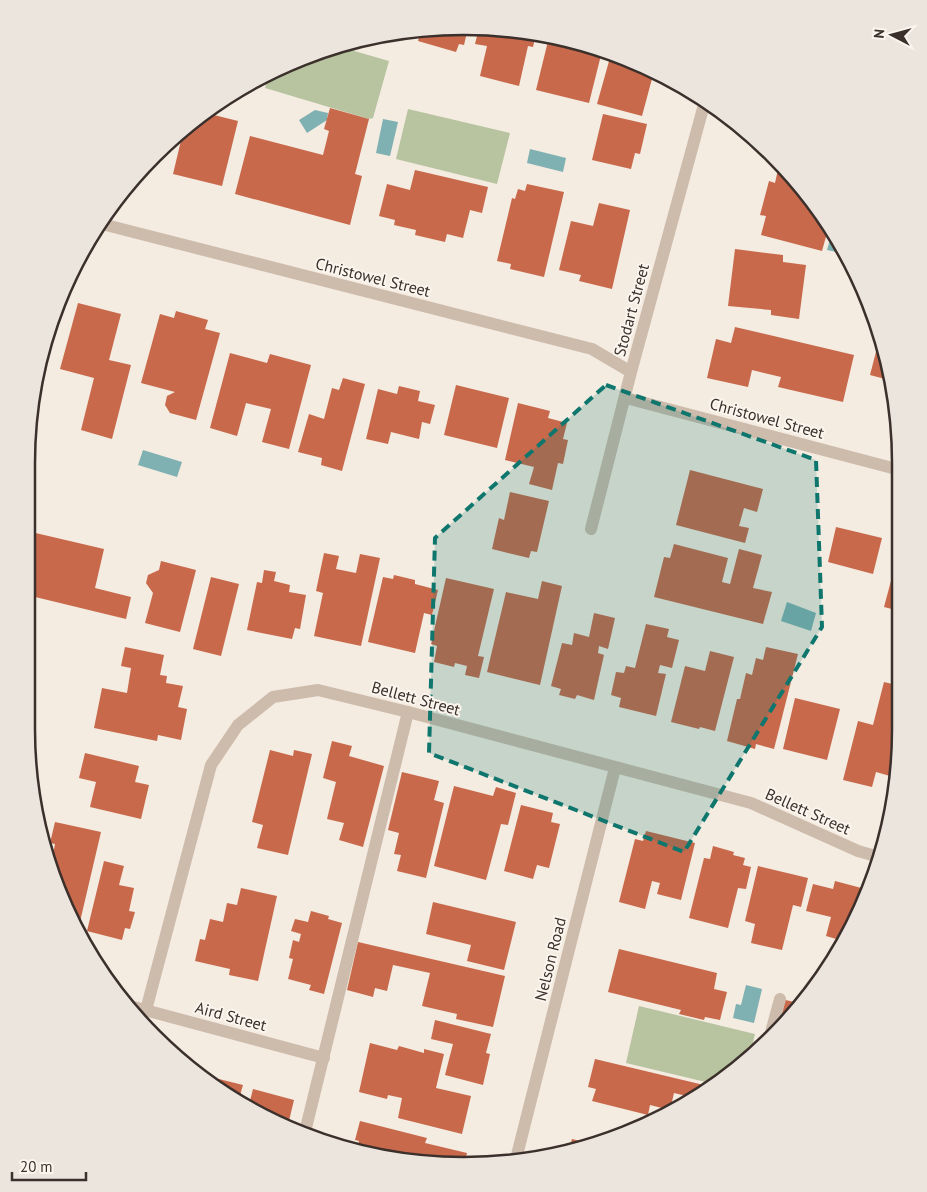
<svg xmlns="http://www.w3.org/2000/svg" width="927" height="1192" font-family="'PT Sans',sans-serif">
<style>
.green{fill:#b8c4a0}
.water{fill:#7fb0b2}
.building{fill:#c8694b}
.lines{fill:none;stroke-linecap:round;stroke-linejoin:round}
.lane{stroke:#cdbbac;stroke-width:12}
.street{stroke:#cdbbac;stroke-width:12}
.marked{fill:#0f766e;fill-opacity:0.2;stroke:#0f766e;stroke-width:4;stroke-dasharray:10 6;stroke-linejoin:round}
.labels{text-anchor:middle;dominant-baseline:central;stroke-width:4;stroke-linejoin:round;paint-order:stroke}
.street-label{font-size:16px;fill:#3b302b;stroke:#fbf5ee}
.rim{fill:none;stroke:#3b302b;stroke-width:2.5}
</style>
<rect width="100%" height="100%" fill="#f4ebe1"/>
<path class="green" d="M337,46L389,61L373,118L369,119L265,88L269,74L323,50Z
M408,109L510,133L497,184L396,159Z
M639,1006L755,1034L749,1059L714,1084L626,1063Z"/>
<path class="water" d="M315,110L328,113L327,120L307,133L299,120Z
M383,119L398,122L390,156L376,153Z
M530,149L566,158L563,172L527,163Z
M831,236L837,237L846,254L827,250Z
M143,450L182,462L177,477L138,465Z
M787,602L816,613L811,631L781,621Z
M746,985L762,989L754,1023L733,1018L736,1004L741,1005Z"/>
<path class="building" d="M492,27L536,34L533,47L528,46L519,86L480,76L487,46L475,44L479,28Z
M468,28L464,45L459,44L456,52L418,41L420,34H417L418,30Z
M549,37L576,41L602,51L589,103L536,90Z
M611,54L649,68L647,73L653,75L642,116L597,104Z
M330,108L369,119L355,174L362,176L350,225L235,194L250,136L323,155L329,131L324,129Z
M206,113L238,121L222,186L173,174L184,128Z
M603,114L647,124L640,154L635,153L631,169L592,160Z
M779,165L783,166L792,175L832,230L827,233L822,251L761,235L766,216L760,215L769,181L775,183Z
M415,170L488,187L482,213L470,210L463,238L447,234L445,242L415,235L416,230L394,225L395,220L379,216L387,184L410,190Z
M527,184L564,192L544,277L510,269L511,264L497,261L512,198L515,199L518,189L525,191Z
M599,203L630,210L612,289L579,281L581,275L559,270L571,221L593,226Z
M735,249L783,255V262L806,265L799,319L771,315V310L728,306Z
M61,301L41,382L38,381L49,323Z
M78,303L121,314L109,360L131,365L112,439L81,430L94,378L60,369Z
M176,311L208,320L205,329L220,333L196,420L170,413L165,405L167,396L175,392L141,383L160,314L174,318Z
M735,327L854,355L843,402L778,387L781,377L752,370L748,387L707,378L716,339L731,343Z
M878,344L882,345L889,380L870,375Z
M230,353L267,363L270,354L311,365L289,449L262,442L271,409L246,403L237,436L210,428Z
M343,378L365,384L342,471L321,465L322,458L298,452L309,414L324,419L332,388L339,390Z
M456,385L509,398L497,448L444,435Z
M399,386L420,391L418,401L435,405L430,424L422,422L419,439L391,432L388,444L366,439L378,389L397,394Z
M518,403L550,411L548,418L567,423L563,439L568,440L563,464L558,463L552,490L529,484L534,467L505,460Z
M690,470L763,489L757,512L744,508L739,526L749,528L745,543L676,525Z
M510,492L549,501L537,552L531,551L529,558L492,549L499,518L504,520Z
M836,527L882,538L873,574L828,562Z
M27,531L104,549L95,588L131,597L126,619L27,595Z
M674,544L728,558L722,582L730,584L739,549L762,555L753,588L772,592L763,624L654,597L664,557L670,558Z
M900,547V611L884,607Z
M324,553L339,556L336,569L356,573L360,554L380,558L361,646L314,636L323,593L316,591Z
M161,561L196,570L180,632L145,623L153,593L146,583L148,575L159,570Z
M264,570L276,572L274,581L290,585L289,592L306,595L300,629L295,628L292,639L247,630L257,582L262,583Z
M394,575L415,580V584L438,590L432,615L424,613L415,653L368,642L383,577L393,579Z
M211,577L239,584L221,656L193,649Z
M446,578L494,589L478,656L484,657L479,678L465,675L467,666L455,663L454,667L434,662L437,646L431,644Z
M542,581L562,586L540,685L487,672L506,592L538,599Z
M594,613L615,618L608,649L599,646L598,653L604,655L594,700L577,695L575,699L559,695L561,689L551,686L562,643L572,645L574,633L589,637Z
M646,624L669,629L667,637L679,640L672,668L660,665L658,673L666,674L656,716L619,707L621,698L611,695L616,672L624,673L626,666L635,668Z
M125,647L164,655L160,675L167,676L166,683L183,686L178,707L187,709L181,740L158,735L157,741L94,728L102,688L127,693L131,668L121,666Z
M766,647L798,654L774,749L756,744L755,749L727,741L737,699H740L746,673L752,675L756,658L763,660Z
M710,651L734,657L715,731L700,727L699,729L671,722L685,666L705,671Z
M884,682L901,686L900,737L890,776L876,772L872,787L843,780L858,721L873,725Z
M795,698L840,709L827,760L783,749Z
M332,741L352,746L349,756L384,766L363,847L339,840L344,823L327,819L336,782L323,778Z
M270,750L293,756L294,750L312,754L288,855L257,848L263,825L252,822Z
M85,753L139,766L135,782L149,785L141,819L90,807L96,782L79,778Z
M402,772L439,781L434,800L444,803L426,878L397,871L401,855L394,854L399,833L388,830Z
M454,786L493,796L496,787L516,793L508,825L501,824L486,880L434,866Z
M521,805L553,813L551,822L560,824L549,868L537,865L533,879L504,871Z
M55,822L101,832L79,926H76L51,865L55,844L50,843Z
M646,831L695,843L681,900L657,894L660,883L652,881L645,909L619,902L635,839L643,841Z
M713,846L734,852L733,855L745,858L743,865L751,867L746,889L738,888L728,928L689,918L704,858L710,859Z
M104,861L124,866L119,885L134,888L129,911L135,912L130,929L125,928L122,940L87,931Z
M758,866L808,878L801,907L793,905L782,950L751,943L755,924L745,921Z
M835,881L869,890L843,941L826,936L831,917L806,911L813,884L833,889Z
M241,888L277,896L258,981L229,975L230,969L195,961L200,939L205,940L210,919L223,922L227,903L237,905Z
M433,902L516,922L504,970L467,961L471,945L426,934Z
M311,911L329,916L328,919L342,923L324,994L309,990L311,985L288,979L293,959L289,958L293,940L299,942L301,934L291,931L295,919L308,922Z
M358,942L505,976L493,1027L456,1019L457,1014L422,1006L430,973L393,965L387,991L375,988L373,997L347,990Z
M619,949L717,973L714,989L727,992L720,1020L705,1017L704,1020L679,1014L681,1010L608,992Z
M781,999L799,1003L772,1034Z
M435,1020L491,1034L486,1053L490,1054L483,1085L445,1075L453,1044L431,1039Z
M370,1043L397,1050L399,1046L424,1053V1049L444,1054L436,1088L471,1096L462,1134L398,1118L402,1098L388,1095L387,1099L359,1092Z
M595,1059L708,1086L707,1089L695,1098L674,1093L670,1110L650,1105L648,1115L592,1101L596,1089L588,1087Z
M203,1075L243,1085L238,1102Z
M253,1089L294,1100L288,1125L248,1109Z
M360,1121L427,1138L425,1143L467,1153L464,1166L356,1152L359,1141L355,1140Z
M572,1139L593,1144L577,1151L568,1152Z"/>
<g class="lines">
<path class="lane" d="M770,1036L780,999
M305,1132L408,712"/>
<path class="street" d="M102,224L592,349L631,372
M626,398L900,470
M591,529L631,372L705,101
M130,1006L324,1058
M146,1010L211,765L238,725L273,697L318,690L408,712L751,803L858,851L879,857
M516,1159L615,768"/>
</g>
<path class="marked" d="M606,385L816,460L822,627L684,852L429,753L435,538Z"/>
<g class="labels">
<g class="street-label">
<text transform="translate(373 277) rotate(14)">Christowel Street</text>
<text transform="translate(631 310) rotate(-75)">Stodart Street</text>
<text transform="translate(767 418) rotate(15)">Christowel Street</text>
<text transform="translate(416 698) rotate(15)">Bellett Street</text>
<text transform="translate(808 811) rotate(24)">Bellett Street</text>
<text transform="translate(550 959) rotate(-76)">Nelson Road</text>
<text transform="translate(231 1016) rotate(15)">Aird Street</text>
</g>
</g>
<path d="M0 0H927V1192H0ZM463 35H464A428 428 0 0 1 892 463V729A428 428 0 0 1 464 1157H463A428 428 0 0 1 35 729V463A428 428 0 0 1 463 35Z" fill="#ece5de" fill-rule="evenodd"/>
<path class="rim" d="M463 35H464A428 428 0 0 1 892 463V729A428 428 0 0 1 464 1157H463A428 428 0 0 1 35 729V463A428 428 0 0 1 463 35Z"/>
<g transform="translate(892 35) rotate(276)" stroke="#fbf5ee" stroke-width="4" paint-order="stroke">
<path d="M0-4L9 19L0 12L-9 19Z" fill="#3b302b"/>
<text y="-8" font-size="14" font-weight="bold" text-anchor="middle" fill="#3b302b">N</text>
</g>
<path d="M12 1172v8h74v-8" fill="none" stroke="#3b302b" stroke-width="2.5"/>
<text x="20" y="1172" font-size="15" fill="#3b302b" stroke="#fbf5ee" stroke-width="4" paint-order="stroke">20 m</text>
</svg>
